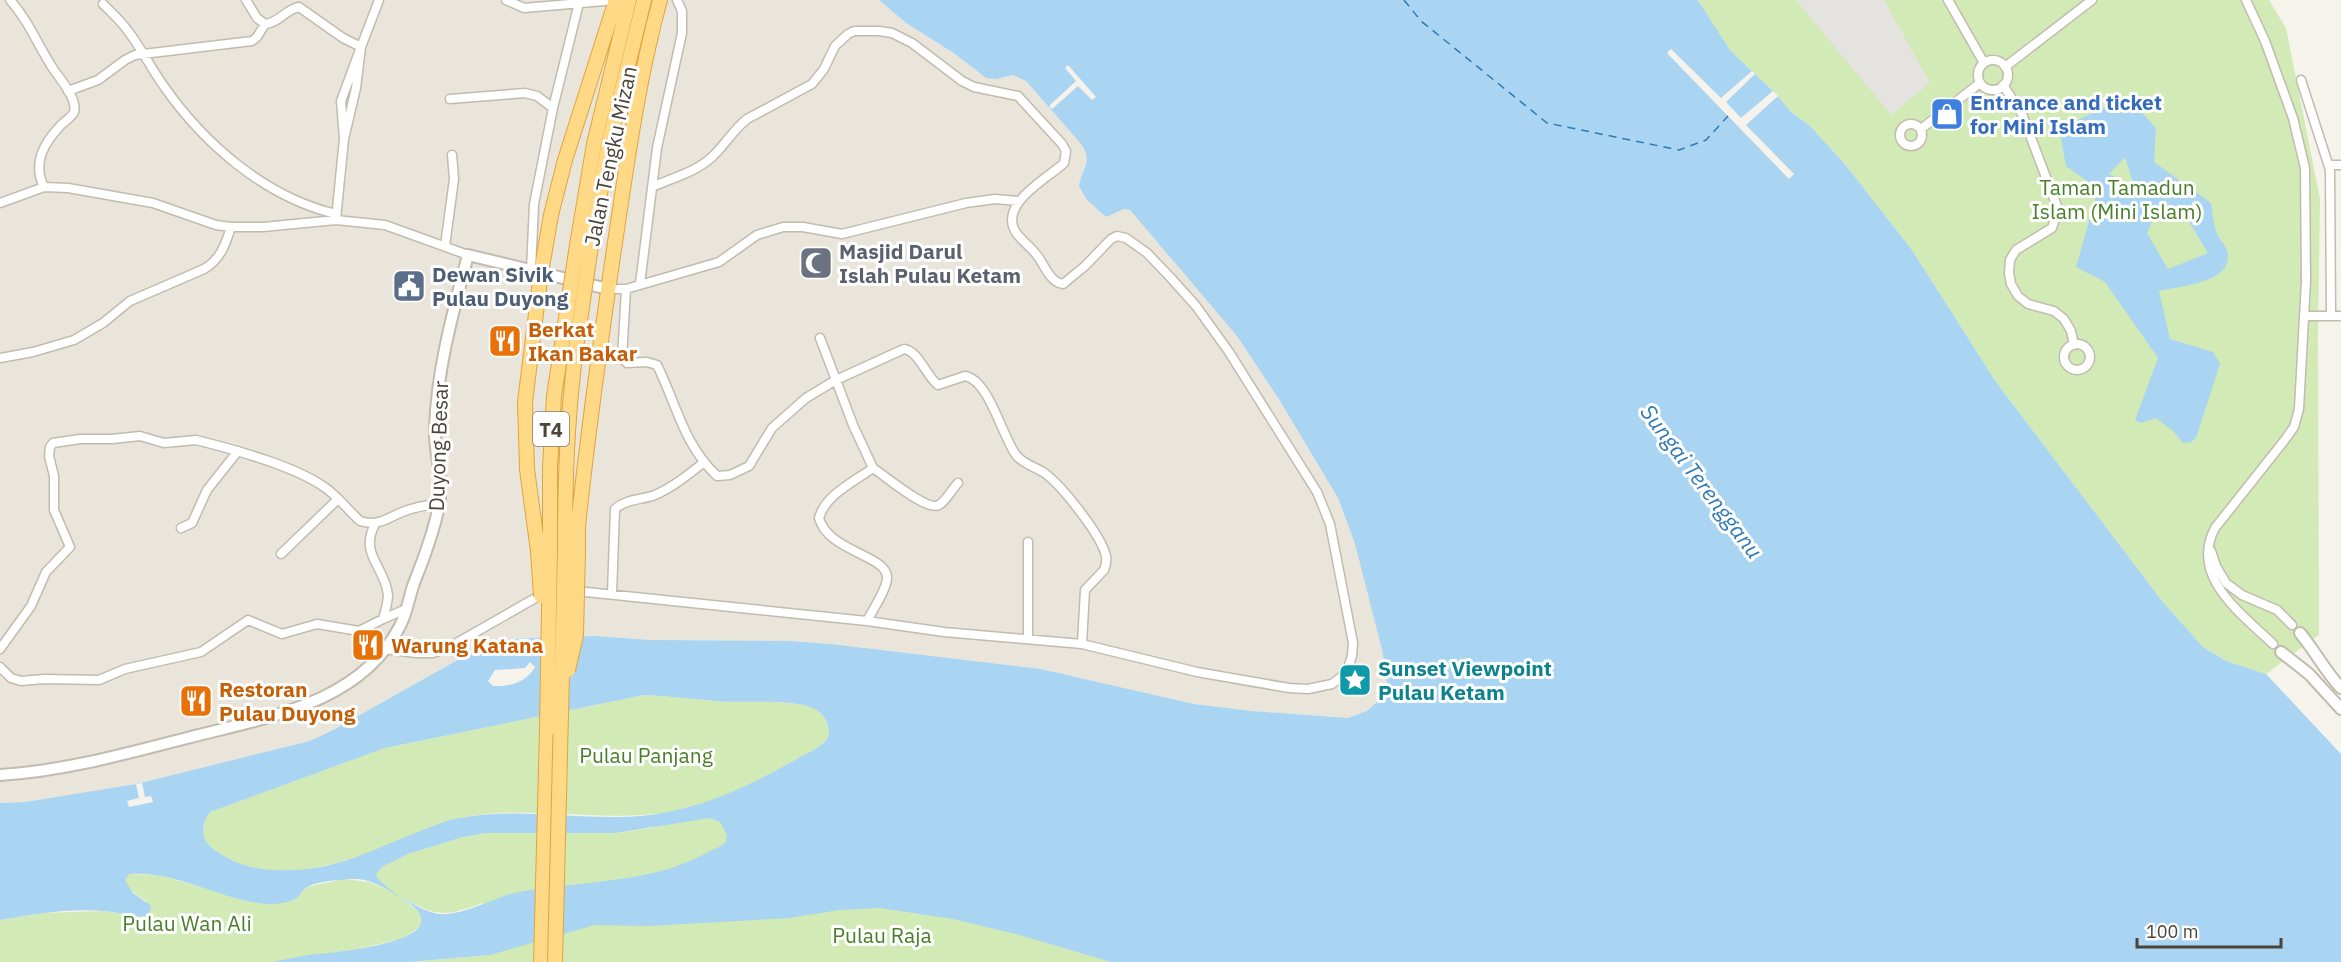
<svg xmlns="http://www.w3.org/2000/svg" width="2341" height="962" font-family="'IBM Plex Sans',sans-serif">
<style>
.residential{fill:#eae5da}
.green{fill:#d2eab5}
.parking{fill:#e5e3e0}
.water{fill:#a9d4f2;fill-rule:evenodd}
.pier{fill:#f6f3ec}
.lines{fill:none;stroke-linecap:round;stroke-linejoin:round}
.ferry{stroke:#2e7ab2;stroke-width:1.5;stroke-dasharray:8 6;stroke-linecap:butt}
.minor-casing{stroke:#c2bbae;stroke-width:11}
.tertiary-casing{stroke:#c2bbae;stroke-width:14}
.trunk-casing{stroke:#e0a43c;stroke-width:16}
.minor{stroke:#fff;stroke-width:8}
.tertiary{stroke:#fff;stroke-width:10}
.trunk{stroke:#ffd985;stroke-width:14}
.trunk-bridge-casing{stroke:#e0a43c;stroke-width:16;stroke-linecap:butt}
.trunk-bridge{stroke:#ffd985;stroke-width:14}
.labels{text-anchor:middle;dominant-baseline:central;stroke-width:6;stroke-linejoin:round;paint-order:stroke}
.shield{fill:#fff;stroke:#817c74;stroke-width:1.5}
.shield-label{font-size:20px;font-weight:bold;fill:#4b4439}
.shop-label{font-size:21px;font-weight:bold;fill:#366cbe;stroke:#fff;text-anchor:start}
.street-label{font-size:21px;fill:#4b4439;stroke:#fff}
.park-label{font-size:21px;fill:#4a7f2a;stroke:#fff}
.worship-label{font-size:21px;font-weight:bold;fill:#5b616d;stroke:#fff;text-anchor:start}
.service-label{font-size:21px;font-weight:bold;fill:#4e5e75;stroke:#fff;text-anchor:start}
.food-label{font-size:21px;font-weight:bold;fill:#c56008;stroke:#fff;text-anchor:start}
.culture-label{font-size:21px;font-weight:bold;fill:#0d838f;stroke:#fff;text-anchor:start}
.water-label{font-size:22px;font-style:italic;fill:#2e7ab2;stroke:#fff}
</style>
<rect width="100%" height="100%" fill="#f6f3ec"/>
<path class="residential" d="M0,0H879L906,23L955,54L979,73L996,79L1013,75L1026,81L1082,145L1087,153V200L1106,217L1124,209L1130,210L1237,336L1280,401L1338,498L1355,544L1383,654L1387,686L1379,700L1367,711L1348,718L1252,711L1194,704L1041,669L831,644L791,641L652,640L595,636L509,639L477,649L335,729L310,741L136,784L25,802L0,803Z"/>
<path class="green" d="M1698,0H2269L2286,28L2320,199L2318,335L2319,635L2266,674L2226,661L2203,647L2162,601L1996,382L1912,250L1844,163L1810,126L1790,111L1778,96L1730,50Z
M644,695C668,696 692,699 716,701C742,704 798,697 818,711C826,717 832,729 827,739C821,748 806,753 797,759C756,782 712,807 664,813C598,822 524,804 461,818C446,821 432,828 418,834C354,858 275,896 212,848C200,838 201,824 210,812L385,748Z
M804,762L1420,962H409L490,955L483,903C441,918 437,916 399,896L419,912L422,920L420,927L401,939L358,949L272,962H0V920L43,913L104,911L144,917L146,901C137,895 128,890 124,879L129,874L159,875L249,901L273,904L296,898L307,887L344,879L369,882L391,891L380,883L376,874L382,867L408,854L463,837L486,833H616L652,828Z"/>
<path class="parking" d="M1796,0H1884L1930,83L1891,115Z"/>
<path class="water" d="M879,0H1698L1730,50L1778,96L1790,111L1810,126L1844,163L1912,250L1996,382L2162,601L2203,647L2226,661L2266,674L2341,754V962H1111L1016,934L953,919L880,908L839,910L789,918L739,921L647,926L595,925L490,955L409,962H272C284,960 296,957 308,955C329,953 467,942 406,901C392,892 374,880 357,879C344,879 318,881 307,887C303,889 301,894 298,897C291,902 280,904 271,904C223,902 178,870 129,874L125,880L133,893L150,905L151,910L147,916C133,918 119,912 104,911C70,908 34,914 0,920V803L25,802L136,784L310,741L335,729L477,649L509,639L595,636L652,640L791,641L831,644L1041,669L1194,704L1252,711L1348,718L1367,711L1379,700L1387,686L1383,654L1355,544L1338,498L1280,401L1237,336L1130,210L1124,209L1106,217L1087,200L1079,186C1082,167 1093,164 1082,145L1026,81L1013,75L996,79L986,78L955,54L906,23ZM530,662L535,667C527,682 510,687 493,686L488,681L495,670L525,668ZM644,695C668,696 691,699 716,701C742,704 798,697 818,711C826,717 832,729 827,739C821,748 806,753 797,759C756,782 715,803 668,812C603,826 527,805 460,818C446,820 431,827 418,832C367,852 331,873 275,870C251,869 232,863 212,848C200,838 201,824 210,812L385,748ZM710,818L720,822L727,835L726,842L719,847C702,855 685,864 668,869C620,883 568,883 519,892C494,897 464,916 439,914C425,913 379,887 376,874L382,867L408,854L463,837L486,833H616Z
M2109,105L2140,110L2156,128L2154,162L2211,203C2213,213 2213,226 2218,236C2220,240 2224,243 2226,248C2239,283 2179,286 2159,291L2170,339L2213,352L2220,364L2196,438L2191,442L2183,443L2173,431L2156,418L2141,423L2135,420L2158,358L2105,282L2076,267L2098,189L2066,166L2059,129ZM2125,157L2134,186V187L2109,174ZM2161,200L2185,215L2208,253L2168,269L2147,233Z"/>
<path class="pier" d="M1671,49L1721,98L1752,71L1755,74L1726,102L1741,118L1773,91L1778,96L1746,125L1794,174L1789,179L1667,53Z
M1068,65L1096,97L1092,100L1078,86L1052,109L1049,106L1076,81L1065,68Z
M142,783L145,797L151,796L153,802L129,807L127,801L139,798L136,784Z"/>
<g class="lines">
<path class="ferry" d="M1404,0L1421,21L1547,123L1679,150L1706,140L1728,116"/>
<g class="minor-casing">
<path id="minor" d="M10,0C30,23 36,42 52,67C58,77 78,98 74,112C72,117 65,121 61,125C44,143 32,163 44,187
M246,0L257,18L265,24
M506,0L524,8L616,0
M1948,0L1984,63
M2246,0L2265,41L2293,118L2305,168L2306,281L2299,409L2294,427L2284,441L2215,528C2189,577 2242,614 2273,644
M103,4C112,13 121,21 128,31C141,48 151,68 163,85C204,144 265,197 336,214
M1978 75a15 15 0 1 1 30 0a15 15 0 1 1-30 0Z
M2005,67L2092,0
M2301,80L2330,170L2331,316
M2003,85L2022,114L2058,209L2052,228L2016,250L2010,260L2009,273L2011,284L2018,296L2028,304L2054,311L2064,319L2071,331L2074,345
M68,91L98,80L125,60L135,55L252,41L257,37L265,24C279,23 286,9 299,7L343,38L361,47L341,101L344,139
M450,99L525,93L537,96L553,108
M1900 135a11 11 0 1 1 22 0a11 11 0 1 1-22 0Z
M1921,129L1980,83
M2329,165H2341
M0,203L44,187L68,188L153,203L216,225L231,227H263L336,220L385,225L468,255
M336,219L344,139L356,88L361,47L379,0
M445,246L454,179L452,155
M531,270L534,204L553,108L579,3
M640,284L657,148L682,33V11L677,0
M608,289H626L719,262L757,235L783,227H803L842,234L966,203L995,199L1018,201
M626,289L622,358L627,363L647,362L657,365C677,405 683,444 717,476L730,475L749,466L772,428L806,398L836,380L853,425L873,468
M2305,316H2341
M820,338L836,380L904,349C919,351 926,376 938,385L965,376C989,380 1002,436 1016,455C1023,464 1033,466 1043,472C1061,484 1101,535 1106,556C1107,561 1106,565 1104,570L1085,590L1082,644
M2064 357a13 13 0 1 1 26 0a13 13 0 1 1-26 0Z
M0,358L33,352L74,340L103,323L130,301L204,269C221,259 225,245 231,227
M375,524C359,555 385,566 388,595C388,603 385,611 383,619L406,609
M181,528L192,523L207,490L238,451
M1028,542V638
M2211,551L2216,566L2226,583L2242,595L2277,610L2292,625
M281,554L338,499
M612,594L615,509C626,499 641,500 655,495C673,487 688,475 703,463
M867,621C872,611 887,589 887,578C888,555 828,552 819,518C825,495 855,481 873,468C884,475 927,512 939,505C946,501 952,489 958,483
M0,649L31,606L46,572L70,547L54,510V476L49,456L50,447L53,443L80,439H112L140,436L164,443L196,440L204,442C239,451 298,467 327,489C339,498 349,511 360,521C382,528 391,514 411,509C420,506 430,505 440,503
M384,649L416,653H433L446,649L539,596L561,592H586L867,621L944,632L1082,644L1197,672L1289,688L1308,689L1332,684L1341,677L1348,668L1352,656L1353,643L1330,524L1317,492L1229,352L1196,306L1170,277L1147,253L1126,238L1117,236L1111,239L1085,266L1063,284C1051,283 1045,267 1039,258C1032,247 1019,240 1014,229C1002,202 1048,178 1064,163L1066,151L1062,144L1018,96L974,87L962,81L912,43L892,33L879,31H854L848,34L835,46L824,69L812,84L747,119C733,130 725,145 712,157C696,172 672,178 652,187
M0,667L11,678L21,681L44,679L99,680L125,669L201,652L248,620L282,634L317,624L359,631L383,619"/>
</g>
<g class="tertiary-casing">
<path id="tertiary" d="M2300,633C2315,651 2325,671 2341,688
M2281,652L2309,674L2341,709
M0,775C64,771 125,754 187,738C263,718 360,705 400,626C407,613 409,597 414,583C424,558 434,532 439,505C444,480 434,454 435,428C437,369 453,312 468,255L608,289"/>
</g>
<g class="trunk-casing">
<path id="trunk" d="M577,245L594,144L629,0
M591,246L608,147L644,0
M565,548C565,466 568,395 581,314
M550,549V467L554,396L567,311
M578,550V527C587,436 600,346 613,256C626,170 637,84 660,0
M538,551L527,469L525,402L541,273L551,215L565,160L616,0
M541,962L547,730"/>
</g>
<use href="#minor" class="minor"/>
<use href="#tertiary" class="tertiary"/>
<use href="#trunk" class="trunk"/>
<g class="trunk-bridge-casing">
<path id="trunk-bridge" d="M567,311L577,245
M581,314L591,246
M538,551L541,596
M568,670L576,635L578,550
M547,730L550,549
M555,962L565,548"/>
</g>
<use href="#trunk-bridge" class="trunk-bridge"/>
</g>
<defs>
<g id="shop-square" transform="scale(1.725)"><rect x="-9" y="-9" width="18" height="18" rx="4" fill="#3f7fe0" stroke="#fff"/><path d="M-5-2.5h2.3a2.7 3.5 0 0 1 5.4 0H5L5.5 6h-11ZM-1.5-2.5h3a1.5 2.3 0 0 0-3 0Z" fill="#fff"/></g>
<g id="mosque-square" transform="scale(1.725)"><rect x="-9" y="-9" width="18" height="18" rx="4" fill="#6b7280" stroke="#fff"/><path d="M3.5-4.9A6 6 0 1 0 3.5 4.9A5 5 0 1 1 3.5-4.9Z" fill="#fff"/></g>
<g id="civic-square" transform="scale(1.725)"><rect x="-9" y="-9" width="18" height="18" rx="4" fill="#5c6f8a" stroke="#fff"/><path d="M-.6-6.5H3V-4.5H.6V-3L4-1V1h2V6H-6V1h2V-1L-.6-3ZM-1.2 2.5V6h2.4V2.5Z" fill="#fff"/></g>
<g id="restaurant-square" transform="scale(1.725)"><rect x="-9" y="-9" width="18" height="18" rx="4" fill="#e8710a" stroke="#fff"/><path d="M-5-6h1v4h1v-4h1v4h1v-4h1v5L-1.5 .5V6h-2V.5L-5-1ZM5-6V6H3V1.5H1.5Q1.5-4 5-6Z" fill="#fff"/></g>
<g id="sight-square" transform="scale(1.725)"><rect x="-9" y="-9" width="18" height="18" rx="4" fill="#0f9aa8" stroke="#fff"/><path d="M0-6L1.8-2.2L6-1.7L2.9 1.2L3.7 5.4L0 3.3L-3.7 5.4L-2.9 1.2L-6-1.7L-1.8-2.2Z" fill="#fff"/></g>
</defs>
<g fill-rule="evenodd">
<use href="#shop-square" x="1947" y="114"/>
<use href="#mosque-square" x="816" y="263"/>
<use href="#civic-square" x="409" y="286"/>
<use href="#restaurant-square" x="505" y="341"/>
<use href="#restaurant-square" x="368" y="645"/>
<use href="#sight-square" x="1355" y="680"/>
<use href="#restaurant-square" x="196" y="701"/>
</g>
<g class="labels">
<rect class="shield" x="533" y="412" width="36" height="34" rx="4.5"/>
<g class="shield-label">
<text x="551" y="429">T4</text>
</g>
<g class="shop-label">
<text x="1970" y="102">Entrance and ticket<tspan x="1970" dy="24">for Mini Islam</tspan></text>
</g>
<g class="street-label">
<text transform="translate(610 156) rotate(-78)">Jalan Tengku Mizan</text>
<text transform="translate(438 446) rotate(-88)">Duyong Besar</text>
</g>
<g class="park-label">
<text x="2117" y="187">Taman Tamadun<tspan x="2117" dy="24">Islam (Mini Islam)</tspan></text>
<text x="646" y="755">Pulau Panjang</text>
<text x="187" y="923">Pulau Wan Ali</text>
<text x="882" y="935">Pulau Raja</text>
</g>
<g class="worship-label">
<text x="839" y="251">Masjid Darul<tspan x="839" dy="24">Islah Pulau Ketam</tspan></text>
</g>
<g class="service-label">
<text x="432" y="274">Dewan Sivik<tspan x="432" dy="24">Pulau Duyong</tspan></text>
</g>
<g class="food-label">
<text x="528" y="329">Berkat<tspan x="528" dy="24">Ikan Bakar</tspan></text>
<text x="391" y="645">Warung Katana</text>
<text x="219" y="689">Restoran<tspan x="219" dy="24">Pulau Duyong</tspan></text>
</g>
<g class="culture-label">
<text x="1378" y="668">Sunset Viewpoint<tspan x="1378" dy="24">Pulau Ketam</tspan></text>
</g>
<g class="water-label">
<text transform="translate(1702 481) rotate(53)">Sungai Terengganu</text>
</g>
</g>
<path d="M2137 938v9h144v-9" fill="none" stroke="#4b4439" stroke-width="3"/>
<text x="2146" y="938" font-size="18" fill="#4b4439" stroke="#ffffff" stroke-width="4.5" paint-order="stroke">100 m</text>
</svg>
